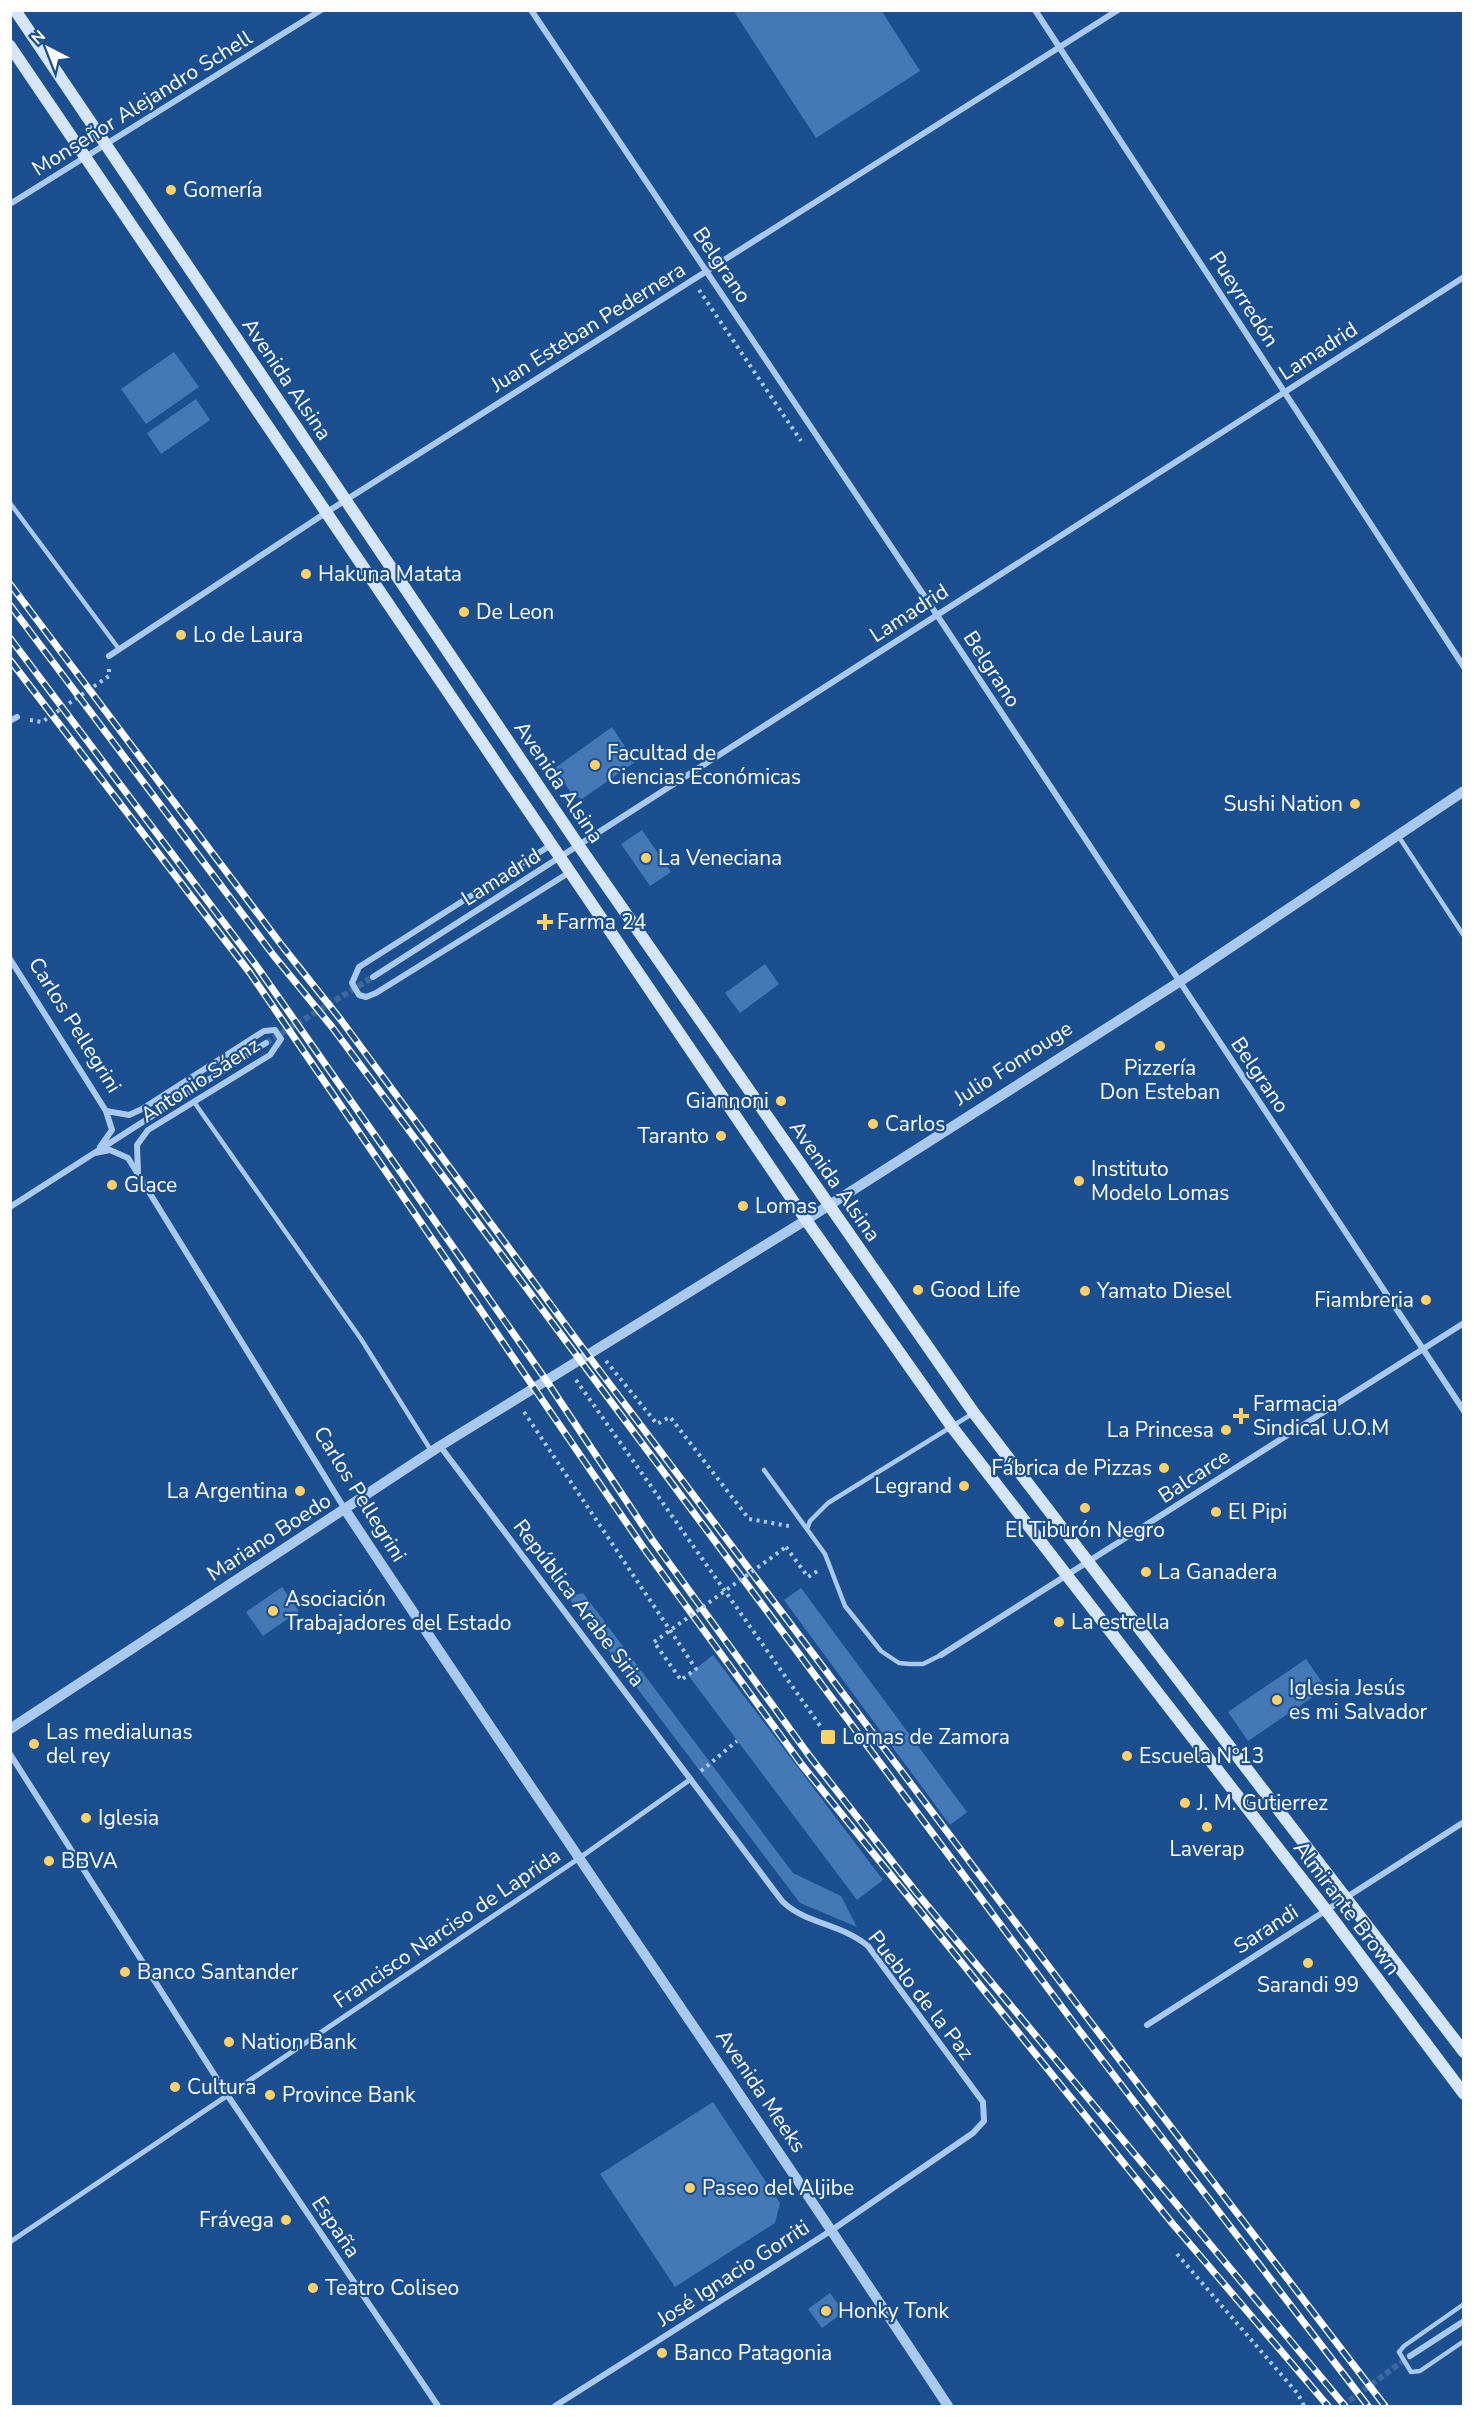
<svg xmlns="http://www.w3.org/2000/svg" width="1474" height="2417" font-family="'Nunito Sans',sans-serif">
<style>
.building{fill:#4478b7}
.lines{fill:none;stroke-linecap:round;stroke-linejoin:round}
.minor-tunnel{stroke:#3d69a0;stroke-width:6;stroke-dasharray:6 3;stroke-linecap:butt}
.path{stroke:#a9c9ee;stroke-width:4;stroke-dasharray:3 4.5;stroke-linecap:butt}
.service{stroke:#a9c9ee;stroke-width:4.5}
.pedestrian{stroke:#a9c9ee;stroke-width:5}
.minor{stroke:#a9c9ee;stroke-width:6}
.tertiary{stroke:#a9c9ee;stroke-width:10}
.secondary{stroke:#d6e6fa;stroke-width:12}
.rail-casing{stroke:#fff;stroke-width:7}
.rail{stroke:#1b4f8f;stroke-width:4.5;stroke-dasharray:14;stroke-linecap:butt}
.path-bridge{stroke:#a9c9ee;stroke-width:4;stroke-dasharray:3 4.5;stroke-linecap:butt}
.poi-dot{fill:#ffd166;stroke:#1b4f8f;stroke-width:2}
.labels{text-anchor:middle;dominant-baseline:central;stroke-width:4.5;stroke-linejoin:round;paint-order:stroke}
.street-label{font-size:21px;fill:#fff;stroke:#1b4f8f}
.poi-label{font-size:21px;fill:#fff;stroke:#1b4f8f;text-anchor:start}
</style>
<rect width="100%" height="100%" fill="#1b4f8f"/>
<path class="building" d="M733,10H881L920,71L816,138Z
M174,352L199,387L146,424L121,389Z
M196,399L210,420L161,454L147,433Z
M612,727L635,762L582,799L573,796L555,768Z
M642,830L671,872L650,886L621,844Z
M765,964L779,984L740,1013L725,993Z
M282,1587L299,1611L263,1636L246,1612Z
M801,1588L967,1812L950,1825L784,1600Z
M583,1593L793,1873L841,1896L857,1927L800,1903L568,1597Z
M713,1655L883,1880L857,1900L688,1675Z
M1306,1659L1326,1688L1248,1741L1228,1712Z
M713,2102L780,2203L775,2223L675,2287L600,2174Z
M830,2293L844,2312L822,2328L808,2309Z"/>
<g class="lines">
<path class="minor-tunnel" d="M266,1043L373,977
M1342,2406L1410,2356"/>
<path class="path" d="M699,290L801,441
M30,720L42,722L109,676V667
M606,1361L657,1424L670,1417L749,1519L789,1526
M576,1380L828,1737
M524,1412L696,1669L681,1680L654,1642
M786,1547L808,1577L819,1570
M701,1771L737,1741
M1177,2254L1298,2394L1304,2406"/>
<path class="service" d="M10,503L119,649
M1399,837L1464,936
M194,1102L361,1339L432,1452
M764,1470L825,1554L845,1606L881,1651L899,1663L910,1664H923L941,1655
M807,1529L810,1521L828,1503L972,1414
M1464,2304L1404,2346L1399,2352L1411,2372L1420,2371L1464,2341"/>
<path class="pedestrian" d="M10,2242L578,1859L691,1779"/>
<path class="minor" d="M531,10L937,615L1464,1411
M1035,10L1464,667
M10,204L321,10
M109,656L327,512L1118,10
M10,721L17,717
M551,845L359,967L352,983L359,995L366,997L376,993L570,872
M10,959L106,1111L112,1130L100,1147
M373,977L1464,277
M106,1111L129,1115L142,1109L264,1031L275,1030L281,1039L270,1055L148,1130L137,1145L138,1172
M95,1153L110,1150L128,1158L346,1511
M10,1207L266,1043
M440,1446L782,1901C805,1924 840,1923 868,1946L983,2102L984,2121L973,2133L832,2230L555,2406
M941,1655L1464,1323
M10,1754L228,2096L438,2406
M1147,2025L1464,1822
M1410,2356L1464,2321"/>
<path class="tertiary" d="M346,1511C544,1811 751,2106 948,2406
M10,1729L440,1446L806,1220L1179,982L1464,791"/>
<path class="secondary" d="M15,10L579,846L974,1413L1464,2052
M10,46L806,1220L952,1427L1326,1910L1464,2094"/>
<g class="rail-casing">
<path id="rail" d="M10,584L283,947L341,1020L587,1354L1089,2020L1385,2406
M10,605L274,956L332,1027L1079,2030L1368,2406
M10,638L258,968L546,1380L653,1541L811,1758L916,1892L1345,2406
M10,660L250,973L643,1547L802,1765L1172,2223L1328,2406"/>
</g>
<use href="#rail" class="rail"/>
<path class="path-bridge" d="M654,1642L786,1547"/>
</g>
<g class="poi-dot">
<circle cx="171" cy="190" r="6"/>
<circle cx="306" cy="574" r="6"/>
<circle cx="464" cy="612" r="6"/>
<circle cx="181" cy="635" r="6"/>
<circle cx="595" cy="765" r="6"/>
<circle cx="1355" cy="804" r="6"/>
<circle cx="646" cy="858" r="6"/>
<path d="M542 913h6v6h6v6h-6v6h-6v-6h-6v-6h6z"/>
<circle cx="1160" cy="1046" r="6"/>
<circle cx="781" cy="1101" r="6"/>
<circle cx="873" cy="1124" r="6"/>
<circle cx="721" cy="1136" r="6"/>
<circle cx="1079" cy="1181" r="6"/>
<circle cx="112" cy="1185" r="6"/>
<circle cx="743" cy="1206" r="6"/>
<circle cx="918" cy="1290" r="6"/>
<circle cx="1085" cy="1291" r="6"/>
<circle cx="1426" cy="1300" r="6"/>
<path d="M1238 1407h6v6h6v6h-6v6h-6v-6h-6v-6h6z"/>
<circle cx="1226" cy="1430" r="6"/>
<circle cx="1164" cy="1468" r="6"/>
<circle cx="964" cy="1486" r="6"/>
<circle cx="300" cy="1491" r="6"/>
<circle cx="1085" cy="1508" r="6"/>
<circle cx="1216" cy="1512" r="6"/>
<circle cx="1146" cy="1572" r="6"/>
<circle cx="273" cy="1611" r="6"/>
<circle cx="1059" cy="1622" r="6"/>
<circle cx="1277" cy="1700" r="6"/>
<rect x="820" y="1729" width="16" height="16" rx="3"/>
<circle cx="34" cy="1744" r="6"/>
<circle cx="1127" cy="1756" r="6"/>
<circle cx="1185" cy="1803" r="6"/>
<circle cx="86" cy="1818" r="6"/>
<circle cx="1207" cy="1827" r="6"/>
<circle cx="49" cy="1861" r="6"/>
<circle cx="1308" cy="1963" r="6"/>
<circle cx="125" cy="1972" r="6"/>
<circle cx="229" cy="2042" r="6"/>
<circle cx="175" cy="2087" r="6"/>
<circle cx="270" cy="2095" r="6"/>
<circle cx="690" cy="2188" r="6"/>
<circle cx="286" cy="2220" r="6"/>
<circle cx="313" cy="2288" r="6"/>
<circle cx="826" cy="2311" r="6"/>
<circle cx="662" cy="2353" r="6"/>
</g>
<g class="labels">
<g class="street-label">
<text transform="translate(142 103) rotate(-32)">Monseñor Alejandro Schell</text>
<text transform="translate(722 265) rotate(56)">Belgrano</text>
<text transform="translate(1244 299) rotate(57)">Pueyrredón</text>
<text transform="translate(588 327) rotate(-32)">Juan Esteban Pedernera</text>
<text transform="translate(1318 351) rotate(-33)">Lamadrid</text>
<text transform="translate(287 379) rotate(56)">Avenida Alsina</text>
<text transform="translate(909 613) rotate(-33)">Lamadrid</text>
<text transform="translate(992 669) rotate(57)">Belgrano</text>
<text transform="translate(559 782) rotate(56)">Avenida Alsina</text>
<text transform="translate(501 877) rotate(-32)">Lamadrid</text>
<text transform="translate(75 1025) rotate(58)">Carlos Pellegrini</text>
<text transform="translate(1013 1063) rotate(-33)">Julio Fonrouge</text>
<text transform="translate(1260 1075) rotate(56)">Belgrano</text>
<text transform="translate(200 1080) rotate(-33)">Antonio Sáenz</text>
<text transform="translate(835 1181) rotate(55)">Avenida Alsina</text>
<text transform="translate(1194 1476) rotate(-33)">Balcarce</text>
<text transform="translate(360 1494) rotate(58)">Carlos Pellegrini</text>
<text transform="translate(269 1537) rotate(-33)">Mariano Boedo</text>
<text transform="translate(579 1603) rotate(53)">República Arabe Siria</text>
<text transform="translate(1347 1908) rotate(53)">Almirante Brown</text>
<text transform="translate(447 1928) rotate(-34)">Francisco Narciso de Laprida</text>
<text transform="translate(1266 1929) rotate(-33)">Sarandi</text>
<text transform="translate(921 1995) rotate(52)">Pueblo de la Paz</text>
<text transform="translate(761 2091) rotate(56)">Avenida Meeks</text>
<text transform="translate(336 2227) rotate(56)">España</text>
<text transform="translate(733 2273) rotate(-33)">José Ignacio Gorriti</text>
</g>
<g class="poi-label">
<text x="183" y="190">Gomería</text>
<text x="318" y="574">Hakuna Matata</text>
<text x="476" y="612">De Leon</text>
<text x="193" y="635">Lo de Laura</text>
<text x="607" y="753">Facultad de<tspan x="607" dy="24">Ciencias Económicas</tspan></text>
<text x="1343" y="804" text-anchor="end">Sushi Nation</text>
<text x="658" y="858">La Veneciana</text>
<text x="557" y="922">Farma 24</text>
<text x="1160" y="1068" text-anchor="middle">Pizzería<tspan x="1160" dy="24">Don Esteban</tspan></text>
<text x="769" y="1101" text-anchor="end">Giannoni</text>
<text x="885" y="1124">Carlos</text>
<text x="709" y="1136" text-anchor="end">Taranto</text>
<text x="1091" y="1169">Instituto<tspan x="1091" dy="24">Modelo Lomas</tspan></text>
<text x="124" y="1185">Glace</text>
<text x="755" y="1206">Lomas</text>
<text x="930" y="1290">Good Life</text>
<text x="1097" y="1291">Yamato Diesel</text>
<text x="1414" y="1300" text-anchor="end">Fiambreria</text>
<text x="1253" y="1404">Farmacia<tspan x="1253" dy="24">Sindical U.O.M</tspan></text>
<text x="1214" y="1430" text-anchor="end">La Princesa</text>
<text x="1152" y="1468" text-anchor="end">Fábrica de Pizzas</text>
<text x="952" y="1486" text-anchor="end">Legrand</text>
<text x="288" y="1491" text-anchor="end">La Argentina</text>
<text x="1228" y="1512">El Pipi</text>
<text x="1085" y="1530" text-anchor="middle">El Tiburón Negro</text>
<text x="1158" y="1572">La Ganadera</text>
<text x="285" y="1599">Asociación<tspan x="285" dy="24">Trabajadores del Estado</tspan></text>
<text x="1071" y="1622">La estrella</text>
<text x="1289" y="1688">Iglesia Jesús<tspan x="1289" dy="24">es mi Salvador</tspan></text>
<text x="46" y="1732">Las medialunas<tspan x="46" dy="24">del rey</tspan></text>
<text x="842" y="1737">Lomas de Zamora</text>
<text x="1139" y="1756">Escuela Nº13</text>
<text x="1197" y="1803">J. M. Gutierrez</text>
<text x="98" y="1818">Iglesia</text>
<text x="1207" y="1849" text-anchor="middle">Laverap</text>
<text x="61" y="1861">BBVA</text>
<text x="137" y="1972">Banco Santander</text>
<text x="1308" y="1985" text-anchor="middle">Sarandi 99</text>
<text x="241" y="2042">Nation Bank</text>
<text x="187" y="2087">Cultura</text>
<text x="282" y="2095">Province Bank</text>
<text x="702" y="2188">Paseo del Aljibe</text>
<text x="274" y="2220" text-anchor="end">Frávega</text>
<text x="325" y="2288">Teatro Coliseo</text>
<text x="838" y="2311">Honky Tonk</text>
<text x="674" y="2353">Banco Patagonia</text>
</g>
</g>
<rect width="1474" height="2417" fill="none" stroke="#ffffff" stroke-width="24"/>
<g transform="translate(48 48) rotate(318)" stroke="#1b4f8f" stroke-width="4.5" paint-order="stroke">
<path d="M0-4.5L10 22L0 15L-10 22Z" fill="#ffffff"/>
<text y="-9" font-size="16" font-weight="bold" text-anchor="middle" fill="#ffffff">N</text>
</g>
</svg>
